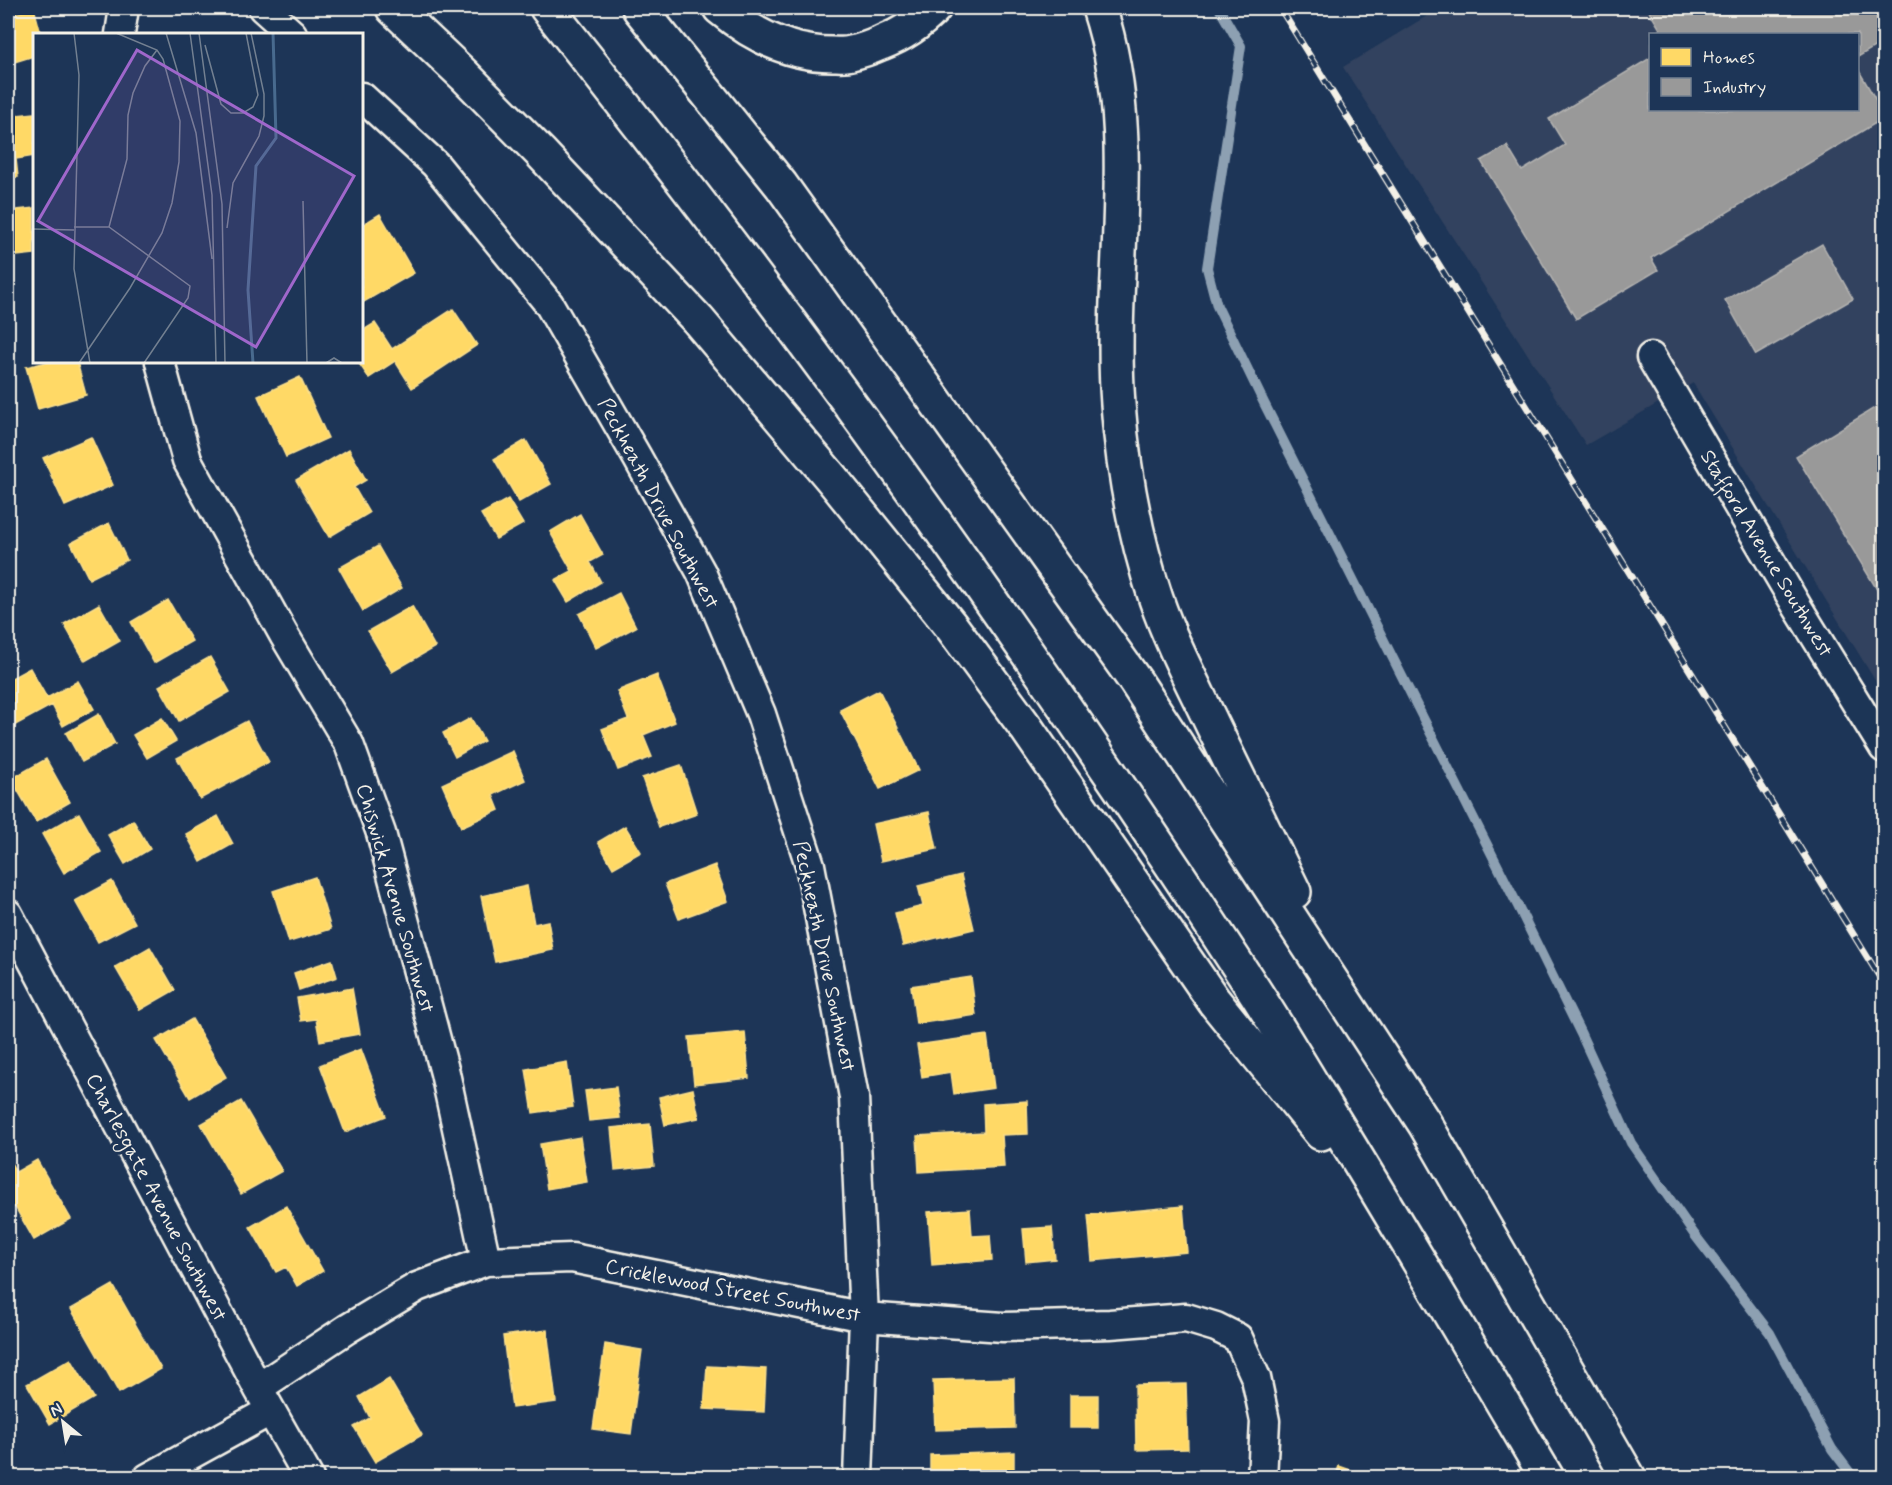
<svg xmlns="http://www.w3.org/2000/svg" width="1892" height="1485" font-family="Mynerve,sans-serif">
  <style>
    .built { fill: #32425e; fill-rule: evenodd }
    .homes { fill: #ffd966; stroke: #fce08d; stroke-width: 1.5 }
    .industry { fill: #999; stroke: #b4b3b1; stroke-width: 1.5 }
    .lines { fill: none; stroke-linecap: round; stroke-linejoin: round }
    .stream { stroke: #8da0b2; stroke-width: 10 }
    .street-casing { stroke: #f4f1e8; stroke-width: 33 }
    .highway-casing { stroke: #f4f1e8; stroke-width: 38 }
    .street { stroke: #1d3557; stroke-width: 28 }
    .highway { stroke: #1d3557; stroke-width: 33 }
    .rail-casing { stroke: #f4f1e8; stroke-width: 7 }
    .rail { stroke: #1d3557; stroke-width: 4.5; stroke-dasharray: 14; stroke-linecap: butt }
    .labels { text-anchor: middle; stroke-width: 6; stroke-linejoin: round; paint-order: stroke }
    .street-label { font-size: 21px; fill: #f4f1e8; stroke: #1d3557 }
    .inset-river { fill: none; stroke: #486a8e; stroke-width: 3 }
    .inset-road { fill: none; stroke: #738091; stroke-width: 1.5 }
    .view { fill: #9f67cb; fill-opacity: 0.15; stroke: #9f67cb; stroke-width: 3 }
    .inset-edge { fill: none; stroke: #f4f1e8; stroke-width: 3 }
  </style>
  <rect width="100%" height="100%" fill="#1d3557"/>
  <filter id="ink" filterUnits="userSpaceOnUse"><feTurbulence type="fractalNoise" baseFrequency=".0167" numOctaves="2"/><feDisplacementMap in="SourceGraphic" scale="12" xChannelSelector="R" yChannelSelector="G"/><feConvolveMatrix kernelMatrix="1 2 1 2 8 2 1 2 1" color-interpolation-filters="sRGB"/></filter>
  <g filter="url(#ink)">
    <path class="built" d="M1440 8H1884V695L1693 383 1586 445 1343 67ZM1650 34H1858V110H1650Z"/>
    <path class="homes" d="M34 8 41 34H34V56L8 64V16Z
      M34 113V156L16 159 18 177 8 178V116Z
      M34 208V254L8 257V211Z
      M380 214 414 273 362 303V225Z
      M453 309 477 345 412 388 395 361 369 378 358 362H362V331L375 323 392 349Z
      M47 362H77L86 395 38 409 26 367Z
      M300 377 328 438 286 457 258 396Z
      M91 437 113 485 65 506 43 458Z
      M526 440 551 484 519 502 494 459Z
      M349 449 366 480 354 487 369 513 329 537 296 480Z
      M508 499 523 524 496 539 481 514Z
      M580 514 603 555 590 562 601 582 568 602 555 580 572 571 550 532Z
      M109 523 127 560 89 579 71 543Z
      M378 546 402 588 363 611 339 568Z
      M619 593 636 627 596 648 579 614Z
      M168 600 192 641 154 663 131 622Z
      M99 604 120 641 85 661 64 624Z
      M412 606 435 647 392 672 368 631Z
      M210 657 230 692 179 721 159 686Z
      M30 668 47 698 78 681 94 709 63 726 52 705 8 729V680Z
      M657 675 675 722 643 735 652 757 618 770 602 729 628 719 617 691Z
      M879 690 919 770 880 789 840 710Z
      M99 714 115 744 82 762 66 733Z
      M162 718 176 741 147 758 133 735Z
      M471 718 484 741 455 757 443 733Z
      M247 721 269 762 200 799 177 758Z
      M513 751 525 780 493 795 499 810 461 827 442 784Z
      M46 759 70 802 36 822 11 779Z
      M681 765 697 814 659 827 642 778Z
      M929 812 937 849 881 861 873 824Z
      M79 813 101 852 64 873 42 834Z
      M218 816 233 844 201 862 186 834Z
      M133 820 150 849 125 864 108 835Z
      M625 826 641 852 613 868 598 842Z
      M715 865 728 901 679 919 665 884Z
      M961 875 974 929 903 946 895 913 923 906 918 886Z
      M315 877 331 929 289 942 273 891Z
      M112 881 135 923 98 942 75 901Z
      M527 886 534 924 548 921 553 950 495 962 481 896Z
      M150 947 175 990 140 1010 115 967Z
      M332 960 337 977 299 990 294 973Z
      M971 977 976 1015 916 1024 911 986Z
      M352 988 360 1034 320 1041 316 1019 301 1021 297 998Z
      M192 1019 226 1077 190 1098 156 1040Z
      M745 1032 749 1078 694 1084 689 1037Z
      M987 1035 994 1088 954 1094 951 1072 922 1077 917 1045Z
      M361 1049 386 1116 345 1132 320 1065Z
      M567 1062 573 1107 533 1113 526 1069Z
      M616 1087 620 1118 589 1121 585 1091Z
      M693 1089 699 1118 665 1125 659 1097Z
      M241 1101 282 1171 241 1194 201 1124Z
      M1027 1101 1028 1134 1002 1135 1004 1167 919 1172 917 1136 984 1132 983 1104Z
      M650 1124 654 1166 615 1170 611 1128Z
      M580 1137 587 1182 547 1189 540 1144Z
      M8 1157 16 1172 37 1160 71 1219 34 1240 15 1207 8 1212Z
      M286 1206 323 1271 297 1286 286 1267 276 1272 250 1227Z
      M1183 1206 1187 1252 1092 1261 1088 1215Z
      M970 1209 972 1236 990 1235 992 1260 932 1265 928 1212Z
      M1052 1227 1055 1259 1026 1262 1023 1229Z
      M113 1285 161 1369 119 1393 71 1309Z
      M547 1330 556 1402 512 1408 503 1336Z
      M605 1344 642 1350 631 1434 593 1429Z
      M71 1359 94 1398 50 1424 27 1384Z
      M707 1366 766 1369 764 1412 704 1409Z
      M1014 1378 1015 1428 935 1430 933 1380Z
      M389 1379 422 1435 375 1462 354 1427 370 1418 359 1397Z
      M1186 1384 1188 1449 1136 1450 1135 1385Z
      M1070 1395H1098V1428H1070Z
      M1014 1452V1478H930V1455Z
      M1339 1466 1373 1478H1335Z"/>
    <path class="industry" d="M1647 8H1879L1884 17V41L1858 57V34H1663Z
      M1650 58V110H1858V69L1884 114V118L1651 258 1658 270 1576 319 1481 161 1507 146 1522 171 1565 145 1549 119Z
      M1822 244 1853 299 1756 355 1725 300Z
      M1884 402V601L1796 456Z"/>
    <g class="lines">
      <path class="stream" d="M1219 8 1241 46 1207 268 1217 306 1264 403 1520 910 1581 1034 1631 1143 1694 1234 1770 1333 1832 1449 1854 1478"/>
      <defs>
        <path id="street" d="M263 8 292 34
          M120 34 124 8
          M362 97 435 164 549 304 637 457 701 572 761 714 810 865 854 1097 864 1317 858 1478
          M1651 357 1798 608 1884 748
          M160 362 187 460 284 635 349 744 381 833 445 1073 486 1261
          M8 914 258 1388 309 1478
          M258 1388 347 1329 417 1287 486 1261 572 1258 864 1317 1003 1327 1110 1324 1186 1318 1216 1327 1238 1338 1256 1378 1265 1421 1262 1478
          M148 1478 270 1411"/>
        <path id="highway" d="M393 8 465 76 540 152 698 320 833 480 951 626 1027 729 1214 1001 1321 1133
          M547 8C798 322 1033 650 1252 987 1278 1027 1302 1068 1327 1109 1402 1231 1474 1354 1547 1478
          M639 8 781 185 1136 682 1425 1124 1629 1478
          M720 8C752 35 789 54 832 54 838 54 845 55 851 53 861 51 872 47 881 43 902 35 919 24 934 8
          M1099 8C1142 138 1108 270 1118 404 1123 469 1135 536 1156 599 1171 643 1193 684 1213 726 1240 781 1267 837 1294 892"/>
      </defs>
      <use href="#street" class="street-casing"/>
      <use href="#highway" class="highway-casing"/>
      <use href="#street" class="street"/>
      <use href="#highway" class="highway"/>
      <defs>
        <path id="rail" d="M1280 8 1884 984"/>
      </defs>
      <use href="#rail" class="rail-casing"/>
      <use href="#rail" class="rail"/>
    </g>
  </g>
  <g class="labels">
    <g class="street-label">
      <text transform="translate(659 503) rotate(62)" y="7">Peckheath Drive Southwest</text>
      <text transform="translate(1767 553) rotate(59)" y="7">Stafford Avenue Southwest</text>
      <text transform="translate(396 898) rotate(74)" y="7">Chiswick Avenue Southwest</text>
      <text transform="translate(825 956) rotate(78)" y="7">Peckheath Drive Southwest</text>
      <text transform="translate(157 1197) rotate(62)" y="7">Charlesgate Avenue Southwest</text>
      <text transform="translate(733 1290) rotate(11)" y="7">Cricklewood Street Southwest</text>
    </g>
  </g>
  <g transform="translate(33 33)">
    <rect width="330" height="330" fill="#1d3557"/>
    <path class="inset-river" d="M220 330 215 257 223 133 243 105 240 0"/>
    <path class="inset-road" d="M41 0 46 42 41 236 57 330M133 0 163 100 179 226M157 0 179 162 183 330M166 0 189 171 192 330M172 12 188 71 198 80H210L220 74 225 62 213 0M270 168 274 330M41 194H76L157 253 155 265 111 330M76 194 94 126 95 82 100 60 112 33 124 17M194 195 200 150 226 103 231 83V61L218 0M0 196 41 197M46 330 97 255 129 200 139 170 146 129 147 88 130 26 124 17 83 0M293 330 301 325 309 330"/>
    <path class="view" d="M104 17 321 143 223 314 5 188Z"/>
    <rect width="330" height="330" class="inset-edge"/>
  </g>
  <rect width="1892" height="1485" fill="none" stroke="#1d3557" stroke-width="30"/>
  <rect x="15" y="15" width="1862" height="1455" fill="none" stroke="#f4f1e8" stroke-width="2" filter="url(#ink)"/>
  <rect x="1649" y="33" width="210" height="78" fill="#1d3557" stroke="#738091" stroke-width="1.5"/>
  <rect x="1661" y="48" width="30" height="18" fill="#ffd966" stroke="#738091" stroke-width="1.5"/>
  <text x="1703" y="63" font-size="18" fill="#f4f1e8">Homes</text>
  <rect x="1661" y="78" width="30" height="18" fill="#999999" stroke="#738091" stroke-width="1.5"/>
  <text x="1703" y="93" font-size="18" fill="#f4f1e8">Industry</text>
  <g transform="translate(63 1422) rotate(330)" stroke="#1d3557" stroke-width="4.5" paint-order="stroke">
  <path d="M0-4.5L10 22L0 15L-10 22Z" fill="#f4f1e8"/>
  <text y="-9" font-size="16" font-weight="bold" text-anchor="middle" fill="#f4f1e8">N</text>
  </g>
</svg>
